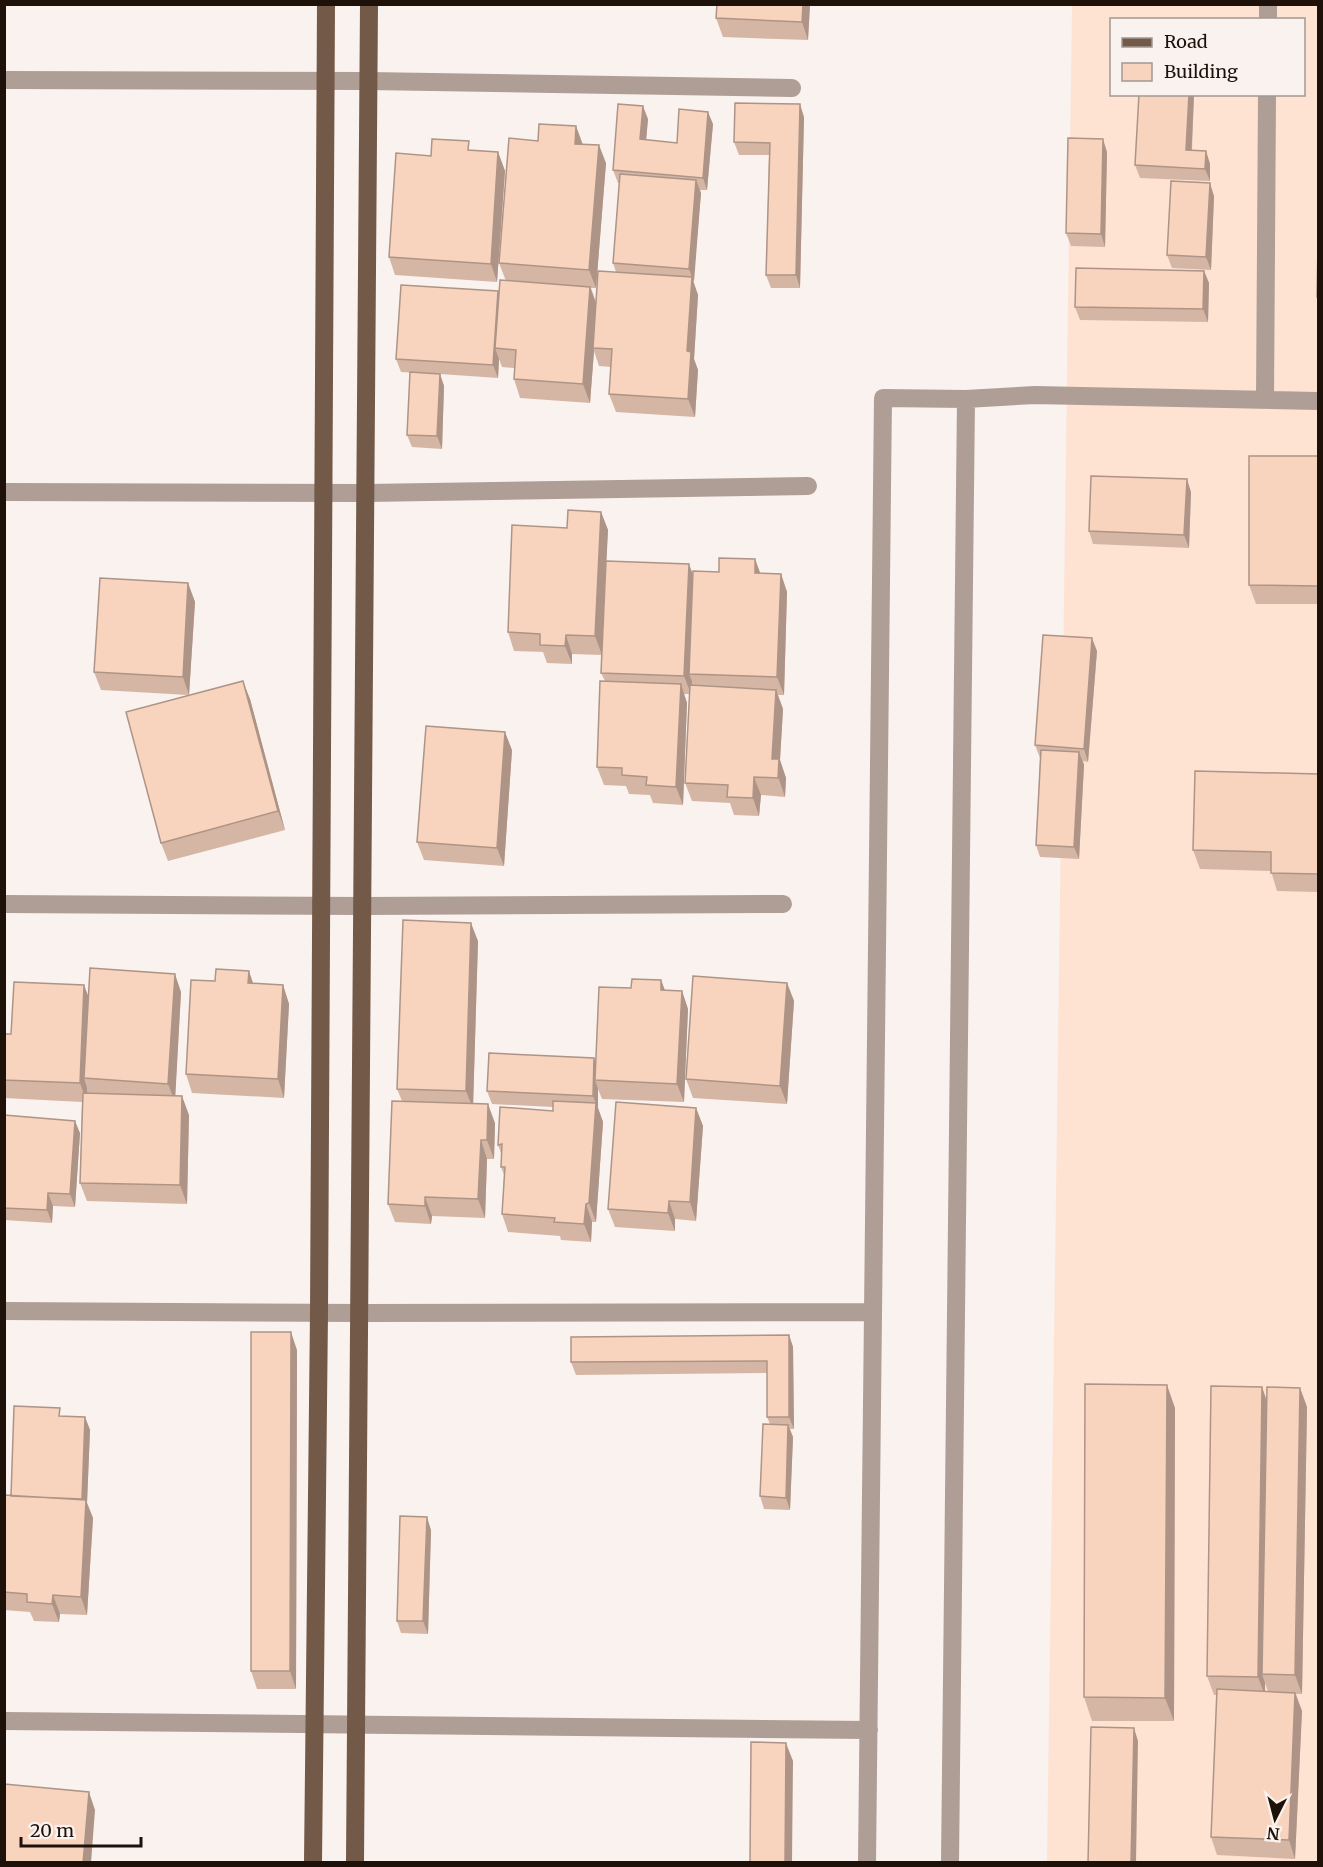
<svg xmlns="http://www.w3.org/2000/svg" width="1323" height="1867" font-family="Merriweather,serif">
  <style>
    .built { fill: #fee3d3; fill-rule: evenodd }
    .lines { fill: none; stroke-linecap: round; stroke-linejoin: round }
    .minor { stroke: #ae9e95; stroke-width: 18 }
    .major { stroke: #735948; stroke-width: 18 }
    .wall { fill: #d5b6a4; fill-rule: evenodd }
    .shaded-wall { fill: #ae9486 }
    .building { fill: #f8d4bf; stroke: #ae9486; stroke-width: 1.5 }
  </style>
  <rect width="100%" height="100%" fill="#faf2ee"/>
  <path class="built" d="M1072 5H1318V1862H1047ZM1112 20H1304V94H1112Z"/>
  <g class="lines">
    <path class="minor" d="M1268 20V4
      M4 80 369 81 792 88
      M1265 400 1267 94
      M4 492 366 493 808 486
      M4 904 363 906 783 904
      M4 1311 361 1313 873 1312
      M4 1721 869 1730
      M867 1862 883 398 966 399 1035 395 1318 401
      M950 1862 966 399"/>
    <path class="major" d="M313 1862 319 1313 326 4
      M355 1862 369 4"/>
  </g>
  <path class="wall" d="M717 4H810L808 40 723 37 716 18Z
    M1139 94H1194L1192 151H1206L1210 164V181L1140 178 1135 165Z
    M804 117 800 288H771L766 275 769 155H739L734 142Z
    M648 119 646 140 677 143 713 124 707 190H700L701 193 693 282 698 295 694 359 698 370 695 417 616 412 609 394 611 367 599 366 594 351 590 403 520 398 514 379V368L502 367 499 359 498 378 440 374 444 386 442 449 412 447 407 435 417 373 401 372 396 359 498 291 499 294 506 281 499 263 538 141 576 126 582 144 606 163 596 288H591L596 302 616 272 613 263 619 183H618L613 170Z
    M472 150 498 152 505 171 497 282 395 275 389 257 431 156Z
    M1107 152 1105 247 1071 246 1066 233Z
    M1214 196 1211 270 1172 268 1167 255Z
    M1204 271 1209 283 1208 322 1080 320 1075 307Z
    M1318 456V604H1256L1249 585Z
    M1191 492 1189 548 1093 544 1089 531Z
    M601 512 608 530 606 561 692 574 719 572 755 559 760 573 781 574 787 592 784 695H778L783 709 780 760 786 778 785 797 761 795 759 816 734 815 730 803 692 801 685 783 690 694H684L687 703 683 805 653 803 650 795 629 794 626 786 604 785 597 767 605 681 601 673 605 577 602 655 572 654V664L547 663 543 652 514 651 508 632 567 528Z
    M188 583 195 602 189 695 250 699 285 830 168 861 161 843 188 695 101 690 94 672Z
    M1097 651 1088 762 1083 761 1084 765 1079 859 1040 857 1036 845 1040 758 1035 745Z
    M512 750 504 866 424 860 417 842Z
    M1318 774V892L1277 891 1271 871 1200 869 1193 850Z
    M478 941 473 1104 495 1123 494 1159H487L485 1218 432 1216 431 1224 395 1222 388 1204 402 1101 397 1089Z
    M661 980 665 990 682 991 688 1009 684 1102 602 1099 598 1089V1108L603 1122 596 1222H592L591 1242 561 1240 560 1236 508 1232 502 1214 504 1175 501 1167 502 1156 498 1145 553 1111V1107L492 1104 487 1091 594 1058 596 1063 631 988Z
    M253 983 283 985 289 1004 284 1098 192 1093 186 1074Z
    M787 983 794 1001 787 1104 693 1098 686 1079Z
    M181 992 175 1096 189 1115 187 1204 87 1201 80 1183 82 1102 4 1098V1034H11L89 997Z
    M696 1108 703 1126 696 1221 675 1219V1231L615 1227 608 1209Z
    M4 1115 80 1133 75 1207 53 1206 52 1223 4 1220Z
    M789 1335 793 1347 794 1429H790L793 1437 790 1510 764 1509 760 1496 770 1424 767 1417V1373L576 1375 571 1362Z
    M297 1350 296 1689H257L251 1671Z
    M1262 1387 1267 1401 1300 1388 1307 1407 1302 1694H1296L1302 1711 1295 1859 1217 1855 1211 1837 1217 1695H1214L1207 1676ZM1265 1683 1268 1691H1265Z
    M1175 1408 1174 1721H1092L1084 1697Z
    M63 1417H85L90 1430 87 1503 93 1518 87 1615 60 1614 59 1622 34 1621 30 1612 4 1610V1495L11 1496Z
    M431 1530 428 1634 401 1633 397 1621Z"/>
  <path class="shaded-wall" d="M803 4H810L808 40 802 22Z
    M1189 94H1194L1191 163 1186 150Z
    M800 104 804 117 800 288 796 275Z
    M643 106 648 119 645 152 640 139Z
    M708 112 713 124 707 190 703 178Z
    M576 126 583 145 575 144Z
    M1103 139 1107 152 1105 247 1101 234Z
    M599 145 606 163 596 288 589 270Z
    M1206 151 1210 164V181L1205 169Z
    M498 152 505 171 497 282 491 264Z
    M696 180 701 193 694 282 689 269Z
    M1210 183 1214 196 1211 270 1206 257Z
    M1204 271 1209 283 1208 322 1203 309Z
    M692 277 698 295 694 359 698 370 695 417 688 399 687 351Z
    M590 287 597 306 593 348 594 351 590 403 583 384Z
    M498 291 503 304 495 348 499 359 498 378 493 365Z
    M440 374 444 386 442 449 437 436Z
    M1187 479 1191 492 1189 548 1184 535Z
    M601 512 608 530 602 655 595 636Z
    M755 559 762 578 755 573Z
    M689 564 696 583 689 674 692 681 691 694 684 676Z
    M781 574 787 592 784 695 777 677Z
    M188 583 195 602 189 695 183 677Z
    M566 635 572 654V664L565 646Z
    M1092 638 1097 651 1088 762 1084 749Z
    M243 681 250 699 285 830 278 811Z
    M681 684 687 703 683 805 676 787Z
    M776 690 783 709 780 760 786 778 785 797 772 759Z
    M505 732 512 750 504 866 497 848Z
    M1079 752 1084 765 1079 859 1074 847Z
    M754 777 761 795 759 816 753 798Z
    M471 923 478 941 473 1109 466 1091Z
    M249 971 255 989 248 983Z
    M175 974 181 992 175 1102 168 1084Z
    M661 980 668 999 661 990Z
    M787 983 794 1001 787 1104 780 1086Z
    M84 985 91 1003 84 1078 87 1088V1102L80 1083Z
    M283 985 289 1004 284 1098 278 1079Z
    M682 991 688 1009 684 1102 677 1084Z
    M594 1058 599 1071 595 1080 598 1089V1108L603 1122 596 1222 589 1203 596 1104 593 1096Z
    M182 1096 189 1115 187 1204 180 1185Z
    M488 1104 495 1123 494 1159 487 1140Z
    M696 1108 703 1126 696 1221 690 1202Z
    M75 1121 80 1133 75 1207 70 1194Z
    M481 1140 487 1159 485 1218 478 1199Z
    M48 1193 53 1206 52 1223 47 1210Z
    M425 1197 432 1216 431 1224 425 1206Z
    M669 1201 675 1219V1231L668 1213Z
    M586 1204 592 1222 591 1242 584 1224Z
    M291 1332 297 1350 296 1689 290 1671Z
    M789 1335 793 1347 794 1429 789 1417Z
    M1167 1385 1175 1408 1174 1721 1165 1698Z
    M1262 1387 1268 1405 1262 1674 1265 1683V1696L1258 1677Z
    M1300 1388 1307 1407 1302 1694 1295 1675Z
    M85 1417 90 1430 87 1503 93 1518 87 1615 81 1597 82 1499Z
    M788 1425 793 1437 790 1510 786 1498Z
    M427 1517 431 1530 428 1634 423 1621Z
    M53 1595 60 1614 59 1622 52 1604Z
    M1295 1693 1302 1711 1295 1859 1289 1840Z
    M1134 1728 1138 1741 1136 1863H1131Z
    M786 1743 793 1761 792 1863H785Z
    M89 1792 95 1810 91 1863H83Z"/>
  <path class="building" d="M717 4H803L802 22 716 18Z
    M1139 94H1189L1186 150 1206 151 1205 169 1135 165Z
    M735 103 800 104 796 275H766L770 143 734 142Z
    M618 104 643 106 640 139 677 143 679 109 708 112 703 178 613 170Z
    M539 124 576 126 575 144 599 145 589 270 499 263 509 138 538 141Z
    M1068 138 1103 139 1101 234 1066 233Z
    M432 139 469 141 468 150 498 152 491 264 389 257 396 153 431 156Z
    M620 174 696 180 689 269 613 263Z
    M1171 181 1210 183 1206 257 1167 255Z
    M1318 242V297H1317Z
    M1076 268 1204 271 1203 309 1075 307Z
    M598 271 692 277 687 351 691 352 688 399 609 394 612 349 593 348Z
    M500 280 590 287 583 384 514 379 516 350 495 348Z
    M401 285 498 291 493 365 396 359Z
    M410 372 440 374 437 436 407 435Z
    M1249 456H1318V586L1249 585Z
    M1091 476 1187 479 1184 535 1089 531Z
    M568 510 601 512 595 636 566 635 565 646 540 645V634L508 632 512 525 567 528Z
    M719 558 755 559V573L781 574 777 677 689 674 693 571 719 572Z
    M606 561 689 564 684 676 601 673Z
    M100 578 188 583 183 677 94 672Z
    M1043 635 1092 638 1084 749 1035 745Z
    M243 681 278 811 161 843 126 712Z
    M600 681 681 684 676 787 646 785 647 777 622 775V768L597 767Z
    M690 685 776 690 772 759H779L778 778 754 777 753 798 727 797 728 785 685 783Z
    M426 726 505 732 497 848 417 842Z
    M1041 750 1079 752 1074 847 1036 845Z
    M1195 771 1318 774V874L1271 873V852L1193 850Z
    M403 920 471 923 466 1091 397 1089Z
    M90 968 175 974 168 1084 84 1078Z
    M216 969 249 971 248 983 283 985 278 1079 186 1074 191 980 215 981Z
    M693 976 787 983 780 1086 686 1079Z
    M632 979 661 980V990L682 991 677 1084 595 1080 599 987 631 988Z
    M14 982 84 985 80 1083 4 1080V1034H11Z
    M489 1053 594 1058 593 1096 487 1091Z
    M83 1093 182 1096 180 1185 80 1183Z
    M392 1101 488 1104 487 1140H481L478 1199 425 1197V1206L388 1204Z
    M553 1101 596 1103 589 1203 586 1204 584 1224 554 1222 555 1218 502 1214 505 1167H501L502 1144 498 1145 500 1107 553 1111Z
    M616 1102 696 1108 690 1202 669 1201 668 1213 608 1209Z
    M4 1115 75 1121 70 1194 48 1193 47 1210 4 1208Z
    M251 1332H291L290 1671H251Z
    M789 1335V1417H767V1361L571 1362V1337Z
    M1085 1384 1167 1385 1165 1698 1084 1697Z
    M1211 1386 1262 1387 1258 1677 1207 1676Z
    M1267 1387 1300 1388 1295 1675 1262 1674Z
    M14 1406 60 1408 59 1416 85 1417 82 1499 11 1496Z
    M763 1424 788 1425 786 1498 760 1496Z
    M4 1495 86 1500 81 1597 53 1595 52 1604 27 1602V1594L4 1592Z
    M400 1516 427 1517 423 1621H397Z
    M1217 1689 1295 1693 1289 1840 1211 1837Z
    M1091 1727 1134 1728 1131 1863H1088Z
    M751 1742 786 1743 785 1863H750Z
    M4 1784 89 1792 83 1863H4Z"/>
  <rect width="1323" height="1867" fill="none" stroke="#1d110a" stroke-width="12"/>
  <rect x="1110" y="18" width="195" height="78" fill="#faf2ee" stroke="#a29893" stroke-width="1.5"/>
  <rect x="1122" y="38" width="30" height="9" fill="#735948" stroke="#a29893" stroke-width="1.5"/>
  <text x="1164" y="48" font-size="18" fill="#1d110a">Road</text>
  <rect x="1122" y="63" width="30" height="18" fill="#f8d4bf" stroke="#a29893" stroke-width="1.5"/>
  <text x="1164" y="78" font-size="18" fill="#1d110a">Building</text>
  <g transform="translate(1275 1819) rotate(186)" stroke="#faf2ee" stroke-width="4.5" paint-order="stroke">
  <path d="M0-4.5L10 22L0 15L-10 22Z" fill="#1d110a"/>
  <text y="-9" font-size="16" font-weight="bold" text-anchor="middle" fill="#1d110a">N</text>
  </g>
  <path d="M21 1837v9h120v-9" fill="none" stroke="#1d110a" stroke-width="3"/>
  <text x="30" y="1837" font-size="18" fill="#1d110a" stroke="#faf2ee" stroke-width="4.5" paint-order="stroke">20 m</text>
</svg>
